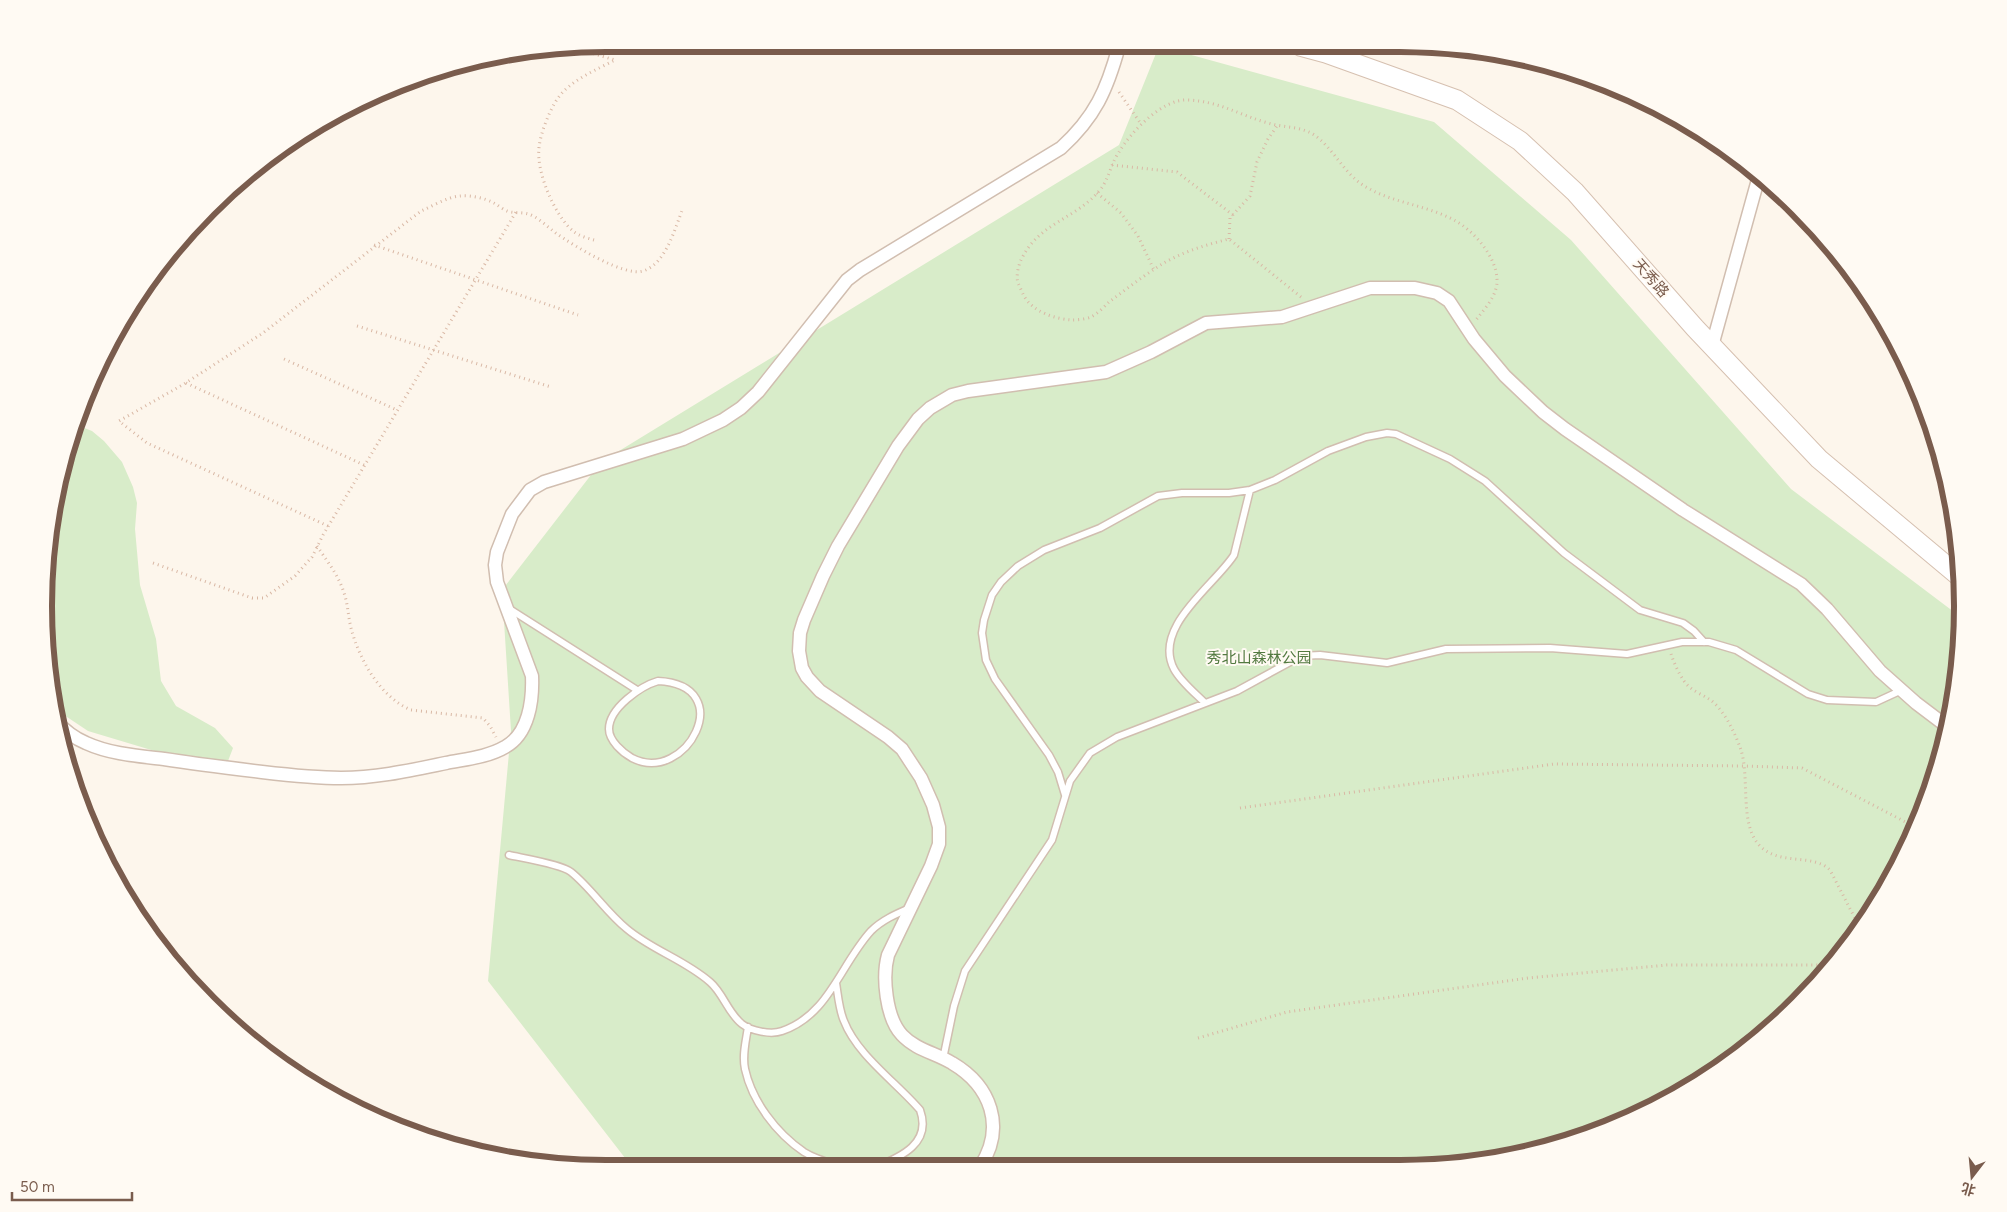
<svg xmlns="http://www.w3.org/2000/svg" width="2007" height="1212" font-family="Figtree,'Noto Sans SC',sans-serif">
  <style>
    .green { fill: #d8ecc9 }
    .lines { fill: none; stroke-linecap: round; stroke-linejoin: round }
    .lane-casing { stroke: #d1beb0; stroke-width: 9 }
    .street-casing { stroke: #d1beb0; stroke-width: 15 }
    .secondary-casing { stroke: #d6c0b0; stroke-width: 21 }
    .path { stroke: #d9b8a5; stroke-width: 3; stroke-dasharray: 1 4; stroke-linecap: butt }
    .lane { stroke: #fff; stroke-width: 6 }
    .street { stroke: #fff; stroke-width: 12 }
    .secondary { stroke: #fff; stroke-width: 19 }
    .labels { text-anchor: middle; stroke-width: 4; stroke-linejoin: round; paint-order: stroke }
    .street-label { font-size: 15px; fill: #7a5c4d; stroke: #fffaf3 }
    .park-label { font-size: 15px; fill: #537a41; stroke: #fffaf3 }
    .rim { fill: none; stroke: #7a5c4d; stroke-width: 6 }
  </style>
  <rect width="100%" height="100%" fill="#fdf6ec"/>
  <path class="green" d="M1159 46 1434 122 1571 240 1791 489 1962 618 1952 716 1920 821 1868 919 1772 1029 1682 1093 1581 1139 1438 1167H632L488 981 511 731 502 590 601 462 1119 145Z
    M1723 146 1739 160 1737 167 1720 153Z
    M74 424 92 431 104 441 122 462 133 487 137 503 135 529 140 585 156 639 161 681 176 706 215 728 233 748 228 761 158 752 88 731 64 715 53 702 44 606 49 532Z"/>
  <g class="lines">
    <defs>
      <path id="lane" d="M508 608 637 690
        M658 681C740 685 686 786 632 758 623 753 609 741 609 729 609 708 641 686 658 681Z
        M1205 703C1195 693 1181 682 1174 669 1152 627 1215 585 1234 555L1250 490
        M1065 795 1058 772 1049 755 995 679 986 660 982 633 984 620 992 595 1001 582 1018 566 1044 550 1100 528 1158 496 1182 493H1229L1250 490 1275 480 1328 451 1366 437 1387 433 1396 434 1450 459 1485 481 1564 553 1640 610 1683 623 1694 631 1704 642
        M509 855C522 858 561 864 571 872 591 888 606 912 627 929 652 950 685 960 710 982 723 993 728 1013 742 1024 751 1031 771 1035 782 1031 829 1015 840 965 871 931 882 920 896 914 910 908
        M836 983C838 995 839 1010 844 1021 857 1055 897 1083 920 1110 932 1143 901 1157 876 1167
        M748 1027C746 1041 742 1055 745 1069 752 1101 776 1133 804 1152 815 1159 830 1163 843 1167
        M943 1059 954 1006 965 971 1052 840 1070 781 1090 753 1117 737 1237 691 1301 656 1320 655 1387 663 1446 649 1550 648 1627 654 1682 642H1709L1736 650 1808 694 1827 700 1876 702 1902 690"/>
      <path id="street" d="M1712 346 1759 176
        M56 721C64 730 74 738 86 743 110 754 138 756 164 759 196 764 229 768 262 772 288 775 315 778 341 778 377 778 412 770 446 763 466 759 488 757 505 747 529 734 533 700 532 676L497 582 495 565 497 552 512 514 530 490 544 482 683 439 723 420 741 408 758 392 847 280 860 270 1061 148C1095 117 1107 90 1119 46
        M980 1167C1006 1127 991 1086 952 1063 936 1053 916 1050 902 1035 886 1018 882 977 888 955L931 866 939 844V827L933 805 921 778 902 749 888 737 820 691 807 677 802 668 799 651 800 633 804 620 823 576 838 546 898 446 918 419 930 408 952 395 968 391 1106 372 1151 352 1206 323 1282 317 1370 288H1415L1437 293 1449 301 1474 339 1505 376 1543 412 1565 429 1683 510 1801 584 1827 609 1880 671 1916 703 1949 728"/>
      <path id="secondary" d="M1300 46 1326 53 1457 100 1520 141 1575 192 1695 328 1819 459 1960 577"/>
    </defs>
    <use href="#lane" class="lane-casing"/>
    <use href="#street" class="street-casing"/>
    <use href="#secondary" class="secondary-casing"/>
    <path class="path" d="M574 48 615 60
      M1119 92 1141 124
      M1112 165 1177 172 1233 215
      M1097 193 1121 213 1138 236 1154 270
      M1229 239 1230 218 1250 196 1257 162 1268 139 1277 126
      M594 240C587 238 579 236 573 231 555 216 536 172 539 148 540 134 550 109 558 98 571 80 596 70 615 60
      M374 245 578 315
      M1301 297 1229 239C1205 245 1179 253 1159 266 1142 277 1125 290 1109 302 1104 307 1097 314 1091 317 1086 319 1078 320 1072 320 1055 319 1033 312 1024 296 1022 292 1020 287 1018 283 1016 276 1018 267 1021 260 1039 222 1075 220 1100 190 1109 179 1111 163 1119 152 1131 132 1162 99 1187 100 1219 101 1239 115 1268 123 1284 128 1304 126 1317 137 1336 152 1344 174 1366 187 1393 203 1426 205 1454 220 1473 230 1496 256 1497 279 1498 295 1485 308 1476 320
      M357 326 551 387
      M284 359 397 410
      M186 383 364 465
      M328 526 147 443 119 421 184 384 263 333 421 211C433 206 447 197 460 196 470 195 485 198 494 203 498 205 502 209 507 211 515 214 524 211 533 216 541 220 549 228 557 234 573 245 624 277 643 271 666 264 675 228 683 208
      M317 546C327 561 339 576 344 593 348 604 348 616 351 628 359 659 380 697 411 710L483 718 490 726 496 737
      M153 563 252 598H264L295 576 312 557 323 535 516 212
      M1671 654C1674 663 1679 674 1684 681 1690 690 1701 694 1709 699 1724 709 1735 733 1741 750 1750 778 1739 825 1760 846 1780 866 1813 853 1830 870L1860 928
      M1240 808 1554 764 1744 766 1802 768 1917 828
      M1198 1038 1287 1012 1528 978 1667 965H1820L1826 966"/>
    <use href="#lane" class="lane"/>
    <use href="#street" class="street"/>
    <use href="#secondary" class="secondary"/>
  </g>
  <g class="labels">
    <g class="street-label">
      <text transform="translate(1651 278) rotate(49)" y="5">天秀路</text>
    </g>
    <g class="park-label">
      <text x="1259" y="663">秀北山森林公园</text>
    </g>
  </g>
  <path d="M0 0H2007V1212H0ZM606 52H1400A554 554 0 0 1 1954 606V606A554 554 0 0 1 1400 1160H606A554 554 0 0 1 52 606V606A554 554 0 0 1 606 52Z" fill="#fffaf3" fill-rule="evenodd"/>
  <path class="rim" d="M606 52H1400A554 554 0 0 1 1954 606V606A554 554 0 0 1 1400 1160H606A554 554 0 0 1 52 606V606A554 554 0 0 1 606 52Z"/>
  <g transform="translate(1972 1177) rotate(196)" stroke="#fffaf3" stroke-width="4" paint-order="stroke">
  <path d="M0-4L9 19L0 12L-9 19Z" fill="#7a5c4d"/>
  <text y="-8" font-size="14" font-weight="bold" text-anchor="middle" fill="#7a5c4d">北</text>
  </g>
  <path d="M12 1192v8h120v-8" fill="none" stroke="#7a5c4d" stroke-width="2.5"/>
  <text x="20" y="1192" font-size="15" fill="#7a5c4d" stroke="#fffaf3" stroke-width="4" paint-order="stroke">50 m</text>
</svg>
